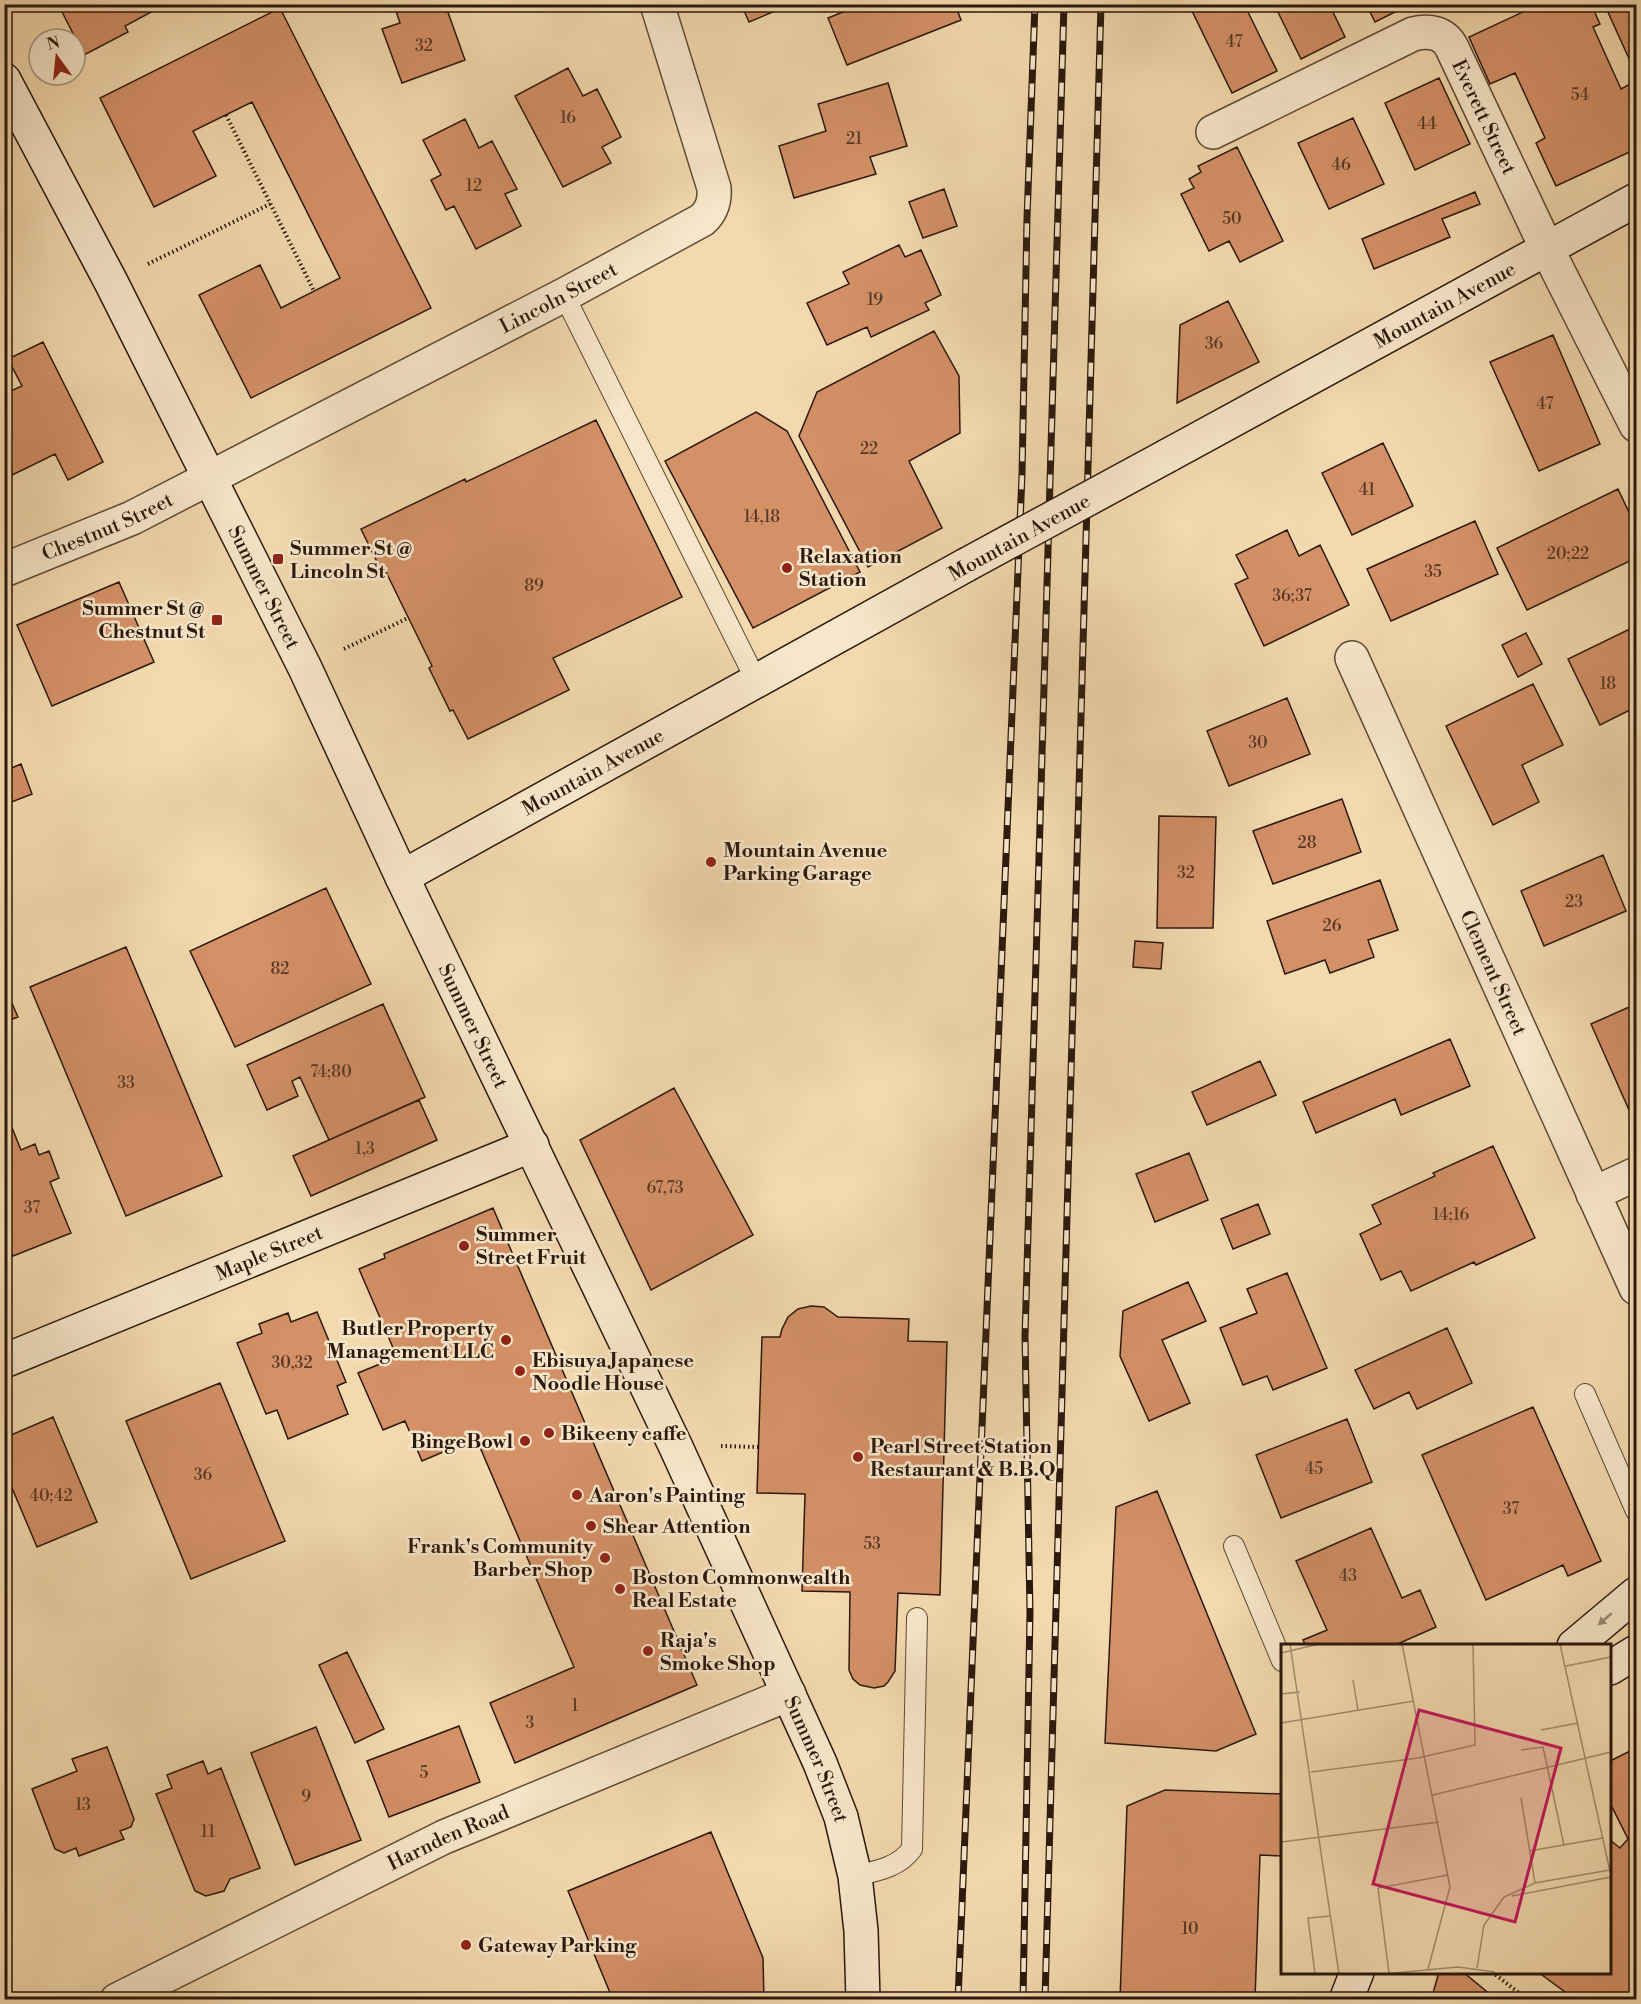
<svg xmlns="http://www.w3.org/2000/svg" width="1641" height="2004" font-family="'Libre Bodoni',serif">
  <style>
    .building { fill: #d49067; stroke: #2b190d; stroke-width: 1.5 }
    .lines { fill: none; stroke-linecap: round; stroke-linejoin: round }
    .lane-casing { stroke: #5d4935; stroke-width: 22 }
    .street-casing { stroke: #5d4935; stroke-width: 36 }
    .secondary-casing { stroke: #2b190d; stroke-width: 36 }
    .path { stroke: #2b190d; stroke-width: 4; stroke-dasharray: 1.5 3; stroke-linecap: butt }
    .lane { stroke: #f7e6ca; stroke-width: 20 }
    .street { stroke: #f7e6ca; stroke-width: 33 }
    .secondary { stroke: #f7e6ca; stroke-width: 33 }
    .rail-casing { stroke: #2b190d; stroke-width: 7 }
    .rail { stroke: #f7e6ca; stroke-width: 4.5; stroke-dasharray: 14; stroke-linecap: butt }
    .secondary-bridge-casing { stroke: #2b190d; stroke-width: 36; stroke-linecap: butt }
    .secondary-bridge { stroke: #f7e6ca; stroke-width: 33 }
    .oneway { fill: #9b8a75 }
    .poi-dot { fill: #8f2418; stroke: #f7e6ca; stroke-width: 2 }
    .labels { text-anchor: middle; stroke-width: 5; stroke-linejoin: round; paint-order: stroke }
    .number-label { font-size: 16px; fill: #553724 }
    .street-label { font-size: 20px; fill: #2b190d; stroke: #f7e6ca }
    .poi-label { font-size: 20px; font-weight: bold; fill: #2b190d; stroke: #f7e6ca; text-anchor: start }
    .inset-road { fill: none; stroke: #a38c6e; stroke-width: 1.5 }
    .view { fill: #c2185b; fill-opacity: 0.15; stroke: #c2185b; stroke-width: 3 }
    .inset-edge { fill: none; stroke: #2b190d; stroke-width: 3 }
  </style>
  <rect width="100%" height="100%" fill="#f3d9ae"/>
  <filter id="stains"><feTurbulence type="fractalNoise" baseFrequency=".00333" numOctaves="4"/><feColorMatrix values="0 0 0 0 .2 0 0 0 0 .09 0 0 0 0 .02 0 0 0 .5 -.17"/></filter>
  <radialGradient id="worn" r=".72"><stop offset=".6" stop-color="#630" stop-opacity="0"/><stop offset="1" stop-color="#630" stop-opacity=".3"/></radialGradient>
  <path class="building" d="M58 4H166L125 26 128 32 84 55Z
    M415 4H445L465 60 402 83 382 29 400 23 396 11Z
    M741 4H792L749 22Z
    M863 4H955L961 20 847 65 828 18Z
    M1205 4H1244L1277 71 1232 93 1192 11Z
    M1274 4H1329L1345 37 1301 59Z
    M1366 4H1411L1375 22Z
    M1540 4H1591L1600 24 1593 27 1621 89 1630 84 1636 100V149L1556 186 1536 143 1545 138 1515 73 1490 84 1469 37Z
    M1619 4H1636V74L1607 10Z
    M280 8 431 308 251 398 199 295 260 265 281 308 340 278 252 102 193 131 216 176 154 207 100 98Z
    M568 68 583 96 597 89 621 137 602 147 611 163 563 187 515 96Z
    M1439 78 1470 144 1415 170 1385 103Z
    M888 83 907 146 870 157 876 174 794 198 779 146 826 131 818 104Z
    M1353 118 1384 184 1329 209 1298 143Z
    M465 119 479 148 492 141 517 189 505 194 521 226 476 249 454 206 446 210 431 180 441 175 423 140Z
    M1237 147 1283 241 1240 262 1229 241 1209 251 1181 194 1194 188 1189 179 1201 172 1198 166Z
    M944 189 957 226 923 238 909 202Z
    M1475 192 1480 204 1442 219 1450 237 1374 269 1362 239Z
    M899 245 905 257 921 250 941 295 925 303 929 310 871 337 867 327 827 345 807 303 849 284 843 272Z
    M1228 301 1259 362 1177 403 1180 325Z
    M934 331 959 376 960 433 909 461 942 528 868 567 799 436 817 392Z
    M1553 335 1600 444 1539 471 1490 362Z
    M43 342 103 462 68 480 55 454 4 479V394L22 386 8 359Z
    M756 412 787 431 860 572 753 628 665 461Z
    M596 420 682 597 553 658 569 690 468 739 453 710 450 711 429 668 432 666 386 572 383 574 361 529 465 479 466 482Z
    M1383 443 1413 506 1352 535 1322 473Z
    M1618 489 1636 527V558L1527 610 1497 548Z
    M1475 521 1498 574 1391 621 1367 569Z
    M1287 530 1299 556 1320 545 1349 605 1264 646 1235 584 1248 578 1236 555Z
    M119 582 154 662 52 706 17 625Z
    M1636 626V707L1600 725 1568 659Z
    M1526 633 1542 664 1518 677 1502 645Z
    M1533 684 1563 745 1522 765 1539 802 1493 825 1446 726Z
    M1287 698 1310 754 1229 786 1207 731Z
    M21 764 32 794 4 805V771Z
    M1342 799 1361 852 1273 884 1253 831Z
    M1159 816 1216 817 1213 928H1157Z
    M1603 855 1626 911 1544 946 1521 891Z
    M1380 880 1398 930 1368 940 1374 957 1330 973 1325 960 1285 974 1267 921Z
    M326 888 371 984 235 1047 190 951Z
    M1135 941 1163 943 1161 969 1133 967Z
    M126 947 222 1176 126 1216 30 987Z
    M4 985 18 1017 4 1022Z
    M383 1004 425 1097 329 1140 300 1077 292 1081 298 1096 267 1110 247 1065Z
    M1636 1004V1118L1633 1119 1591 1024Z
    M1450 1039 1470 1086 1401 1115 1395 1099 1316 1133 1303 1102Z
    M1260 1061 1276 1095 1207 1125 1192 1092Z
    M674 1088 753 1235 651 1290 580 1140Z
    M419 1100 437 1140 311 1196 293 1156Z
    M4 1108 21 1150 35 1144 39 1155 49 1151 59 1178 50 1182 71 1233 13 1256 4 1236Z
    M1493 1146 1535 1238 1476 1265 1474 1262 1411 1291 1401 1271 1381 1280 1360 1234 1381 1224 1372 1205 1435 1176 1433 1173Z
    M1189 1153 1208 1200 1155 1222 1136 1174Z
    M1258 1204 1270 1234 1233 1249 1221 1219Z
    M493 1208 697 1685 515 1763 490 1703 574 1667 476 1438 422 1461 405 1421 383 1430 358 1373 397 1357 359 1269 385 1258 384 1254Z
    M1287 1273 1327 1368 1273 1390 1267 1376 1243 1385 1220 1328 1257 1313 1247 1289Z
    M1188 1282 1206 1321 1162 1340 1190 1403 1149 1421 1120 1356 1123 1311Z
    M811 1306 824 1307 838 1317 909 1319 908 1341 947 1342 940 1595 898 1593 895 1671 888 1682 884 1686 874 1688 860 1685 853 1679 849 1670 850 1592 802 1591 805 1494 757 1493 762 1337H780L782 1329 788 1317 798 1309Z
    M317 1312 346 1382 337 1386 348 1414 288 1439 277 1410 266 1414 237 1343 262 1333 259 1324 288 1313 291 1322Z
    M1447 1328 1472 1383 1417 1409 1409 1392 1374 1409 1355 1370Z
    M220 1383 285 1541 191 1579 126 1421Z
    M1533 1407 1601 1561 1568 1576 1563 1565 1486 1600 1422 1455Z
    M53 1417 97 1522 37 1547 4 1469V1438Z
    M1347 1419 1372 1482 1281 1518 1256 1455Z
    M1157 1491 1256 1734 1216 1751 1105 1743 1116 1507Z
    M1371 1528 1402 1598 1420 1590 1436 1627 1393 1646H1306L1303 1640 1327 1630 1296 1561Z
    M347 1652 384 1729 355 1743 319 1665Z
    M459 1726 480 1782 389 1817 367 1761Z
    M316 1727 361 1840 295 1865 251 1753Z
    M107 1747 134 1819 131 1827 120 1831 124 1839 79 1856 76 1848 64 1853 55 1849 32 1789 77 1771 72 1759Z
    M1636 1748V2000H1576L1538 1972H1610V1840L1620 1848 1628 1839 1610 1803V1761Z
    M203 1761 208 1774 221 1768 260 1868 230 1879 224 1891 206 1896 195 1891 156 1794 172 1788 167 1775Z
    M1165 1790 1282 1794V1856L1260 1855 1255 2000H1120L1127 1806Z
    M711 1832 763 1958 764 2000H613L568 1891Z
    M1439 1972H1463L1497 2000H1431Z"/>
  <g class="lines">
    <defs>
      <path id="lane" d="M564 295 756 680
        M1585 1394 1636 1511
        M1234 1546 1282 1661
        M855 1876C876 1871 898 1868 912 1849L917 1618"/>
      <g id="street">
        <path id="s1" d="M1213 132 1413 34C1429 30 1444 32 1452 48L1547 249 1636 425"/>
        <path id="s2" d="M4 570 132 518 564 295 702 220C712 211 715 201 714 188L657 4"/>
        <path id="s3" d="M1352 658 1636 1288"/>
        <path d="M1593 1194 1636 1174"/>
        <path id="s4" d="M117 2000 444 1837 789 1694"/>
      </g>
      <g id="secondary">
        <path id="s5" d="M4 80 111 282 305 668 402 877 675 1445 820 1763 841 1817 855 1876 861 1931 863 2000"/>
        <path id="s6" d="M1167 456 1636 200"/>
        <path id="s7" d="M402 877 966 565"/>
        <path id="s8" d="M4 1361 532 1145"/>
        <path d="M1574 1646 1636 1594"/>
        <path d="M1610 1668 1636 1652"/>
        <path d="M1346 2000 1357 1972"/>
      </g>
    </defs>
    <use href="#lane" class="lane-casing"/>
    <use href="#street" class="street-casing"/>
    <use href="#secondary" class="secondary-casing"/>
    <path class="path" d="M226 115 314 291
      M148 264 270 204
      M344 649 408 618
      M721 1446 758 1447
      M1492 1972 1528 2000"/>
    <use href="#lane" class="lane"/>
    <use href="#street" class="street"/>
    <use href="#secondary" class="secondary"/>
    <defs>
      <path id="rail" d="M958 2000 1022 475 1027 218 1035 4
        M1023 2000 1030 1612 1025 1336 1064 4
        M1045 2000 1101 4"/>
    </defs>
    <use href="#rail" class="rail-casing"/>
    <use href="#rail" class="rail"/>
    <defs>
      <path id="secondary-bridge" d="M966 565 1167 456"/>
    </defs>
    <use href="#secondary-bridge" class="secondary-bridge-casing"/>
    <use href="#secondary-bridge" class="secondary-bridge"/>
  </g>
  <defs><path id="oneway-solid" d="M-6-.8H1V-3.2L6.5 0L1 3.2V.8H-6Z" transform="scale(1.5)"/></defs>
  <use class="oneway" href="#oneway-solid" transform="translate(1605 1619) rotate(139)"/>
  <g class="poi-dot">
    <rect x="272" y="553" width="12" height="12" rx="3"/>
    <circle cx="787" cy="568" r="6"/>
    <rect x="211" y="614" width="12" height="12" rx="3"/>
    <circle cx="711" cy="862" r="6"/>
    <circle cx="464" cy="1246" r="6"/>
    <circle cx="506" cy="1340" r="6"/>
    <circle cx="520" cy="1371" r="6"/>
    <circle cx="549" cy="1433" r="6"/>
    <circle cx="525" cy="1441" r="6"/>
    <circle cx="858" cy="1457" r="6"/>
    <circle cx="577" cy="1495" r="6"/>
    <circle cx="591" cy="1526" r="6"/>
    <circle cx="605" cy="1558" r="6"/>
    <circle cx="620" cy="1589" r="6"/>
    <circle cx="648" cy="1651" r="6"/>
    <circle cx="466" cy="1945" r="6"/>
  </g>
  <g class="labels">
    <g class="number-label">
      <text x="1234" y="47">47</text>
      <text x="424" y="51">32</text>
      <text x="1580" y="100">54</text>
      <text x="568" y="123">16</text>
      <text x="1427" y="129">44</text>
      <text x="854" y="144">21</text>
      <text x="1341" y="170">46</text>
      <text x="474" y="191">12</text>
      <text x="1232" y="224">50</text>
      <text x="875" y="305">19</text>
      <text x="1214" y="349">36</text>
      <text x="1545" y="409">47</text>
      <text x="869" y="454">22</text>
      <text x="1367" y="495">41</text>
      <text x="762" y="522">14,18</text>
      <text x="1568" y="559">20;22</text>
      <text x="1433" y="577">35</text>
      <text x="534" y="591">89</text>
      <text x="1292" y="601">36;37</text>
      <text x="1608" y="689">18</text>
      <text x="1258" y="748">30</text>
      <text x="1307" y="848">28</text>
      <text x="1186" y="878">32</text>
      <text x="1574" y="907">23</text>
      <text x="1332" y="931">26</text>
      <text x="280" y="974">82</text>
      <text x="331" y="1077">74;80</text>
      <text x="126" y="1088">33</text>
      <text x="365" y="1154">1,3</text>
      <text x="665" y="1193">67,73</text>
      <text x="32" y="1213">37</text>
      <text x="1451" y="1220">14;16</text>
      <text x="292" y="1368">30,32</text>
      <text x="1314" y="1474">45</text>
      <text x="203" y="1480">36</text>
      <text x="51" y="1501">40;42</text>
      <text x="1511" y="1514">37</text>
      <text x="872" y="1549">53</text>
      <text x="1348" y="1581">43</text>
      <text x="575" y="1711">1</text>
      <text x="530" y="1728">3</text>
      <text x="424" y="1778">5</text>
      <text x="306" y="1802">9</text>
      <text x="83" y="1810">13</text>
      <text x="208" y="1837">11</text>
      <text x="1190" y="1934">10</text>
    </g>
    <g class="street-label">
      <text dy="7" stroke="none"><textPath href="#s1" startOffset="344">Everett Street</textPath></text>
      <text dy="7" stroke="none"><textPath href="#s2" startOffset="618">Lincoln Street</textPath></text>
      <text dy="7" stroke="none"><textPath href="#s6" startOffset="316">Mountain Avenue</textPath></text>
      <text dy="7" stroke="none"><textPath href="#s2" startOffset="112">Chestnut Street</textPath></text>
      <text transform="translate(1019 537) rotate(-29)" y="7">Mountain Avenue</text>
      <text dy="7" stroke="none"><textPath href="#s5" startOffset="570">Summer Street</textPath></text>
      <text dy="7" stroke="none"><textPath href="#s7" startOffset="218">Mountain Avenue</textPath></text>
      <text dy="7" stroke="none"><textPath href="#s3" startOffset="345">Clement Street</textPath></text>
      <text dy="7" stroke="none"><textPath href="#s5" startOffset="1056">Summer Street</textPath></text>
      <text dy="7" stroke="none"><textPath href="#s8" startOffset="286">Maple Street</textPath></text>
      <text dy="7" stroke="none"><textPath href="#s5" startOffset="1866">Summer Street</textPath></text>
      <text dy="7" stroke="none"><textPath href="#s4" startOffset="369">Harnden Road</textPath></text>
    </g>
    <g class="poi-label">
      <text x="290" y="555">Summer St @<tspan x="290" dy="23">Lincoln St</tspan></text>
      <text x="799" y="563">Relaxation<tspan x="799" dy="23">Station</tspan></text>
      <text x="205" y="615" text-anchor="end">Summer St @<tspan x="205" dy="23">Chestnut St</tspan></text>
      <text x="723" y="857">Mountain Avenue<tspan x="723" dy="23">Parking Garage</tspan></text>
      <text x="476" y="1241">Summer<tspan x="476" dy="23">Street Fruit</tspan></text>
      <text x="494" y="1335" text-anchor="end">Butler Property<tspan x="494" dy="23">Management LLC</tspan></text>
      <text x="532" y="1367">Ebisuya Japanese<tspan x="532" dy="23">Noodle House</tspan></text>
      <text x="561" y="1440">Bikeeny caffe</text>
      <text x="513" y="1448" text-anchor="end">BingeBowl</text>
      <text x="870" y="1453">Pearl Street Station<tspan x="870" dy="23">Restaurant &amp; B.B.Q</tspan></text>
      <text x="589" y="1502">Aaron's Painting</text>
      <text x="603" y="1533">Shear Attention</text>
      <text x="593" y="1553" text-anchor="end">Frank's Community<tspan x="593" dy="23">Barber Shop</tspan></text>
      <text x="632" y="1584">Boston Commonwealth<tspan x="632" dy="23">Real Estate</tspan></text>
      <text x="660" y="1647">Raja's<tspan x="660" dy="23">Smoke Shop</tspan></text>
      <text x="478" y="1952">Gateway Parking</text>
    </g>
  </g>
  <g transform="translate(1281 1644)">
    <rect width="330" height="330" fill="#f3d9ae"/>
    <path class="inset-road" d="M9 0 58 330M121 0 169 243 147 325M279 0 330 232M0 9 38 0M285 22 330 13M72 36 77 66M0 50 19 48M0 79 133 57M260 86 297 79M240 106 262 103 283 201M30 128 137 114 194 101 192 0M152 151 330 108M240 154 254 239M0 198 158 178M248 207 322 194M231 252 330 233M196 324 203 281 223 253 254 239 329 226M108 329 97 244 167 231M34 330 27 274 50 272M103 330 177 323 214 328"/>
    <path class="view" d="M138 66 280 104 234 278 92 240Z"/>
    <rect width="330" height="330" class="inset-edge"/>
  </g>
  <rect width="1641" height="2004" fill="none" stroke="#f3d9ae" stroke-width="24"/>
  <rect x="6" y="6" width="1629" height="1992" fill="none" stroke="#2b190d" stroke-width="3"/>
  <rect x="12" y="12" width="1617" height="1980" fill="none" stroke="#2b190d" stroke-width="1.5"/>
  <g transform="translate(57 57) rotate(345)"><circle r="28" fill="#f7e6ca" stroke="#a5947e" stroke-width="1.5"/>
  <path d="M0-4.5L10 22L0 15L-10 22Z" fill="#8f2418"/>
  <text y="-9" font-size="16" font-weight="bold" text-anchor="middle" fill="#2b190d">N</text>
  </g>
  <rect width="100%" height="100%" filter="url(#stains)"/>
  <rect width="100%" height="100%" fill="url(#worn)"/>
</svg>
